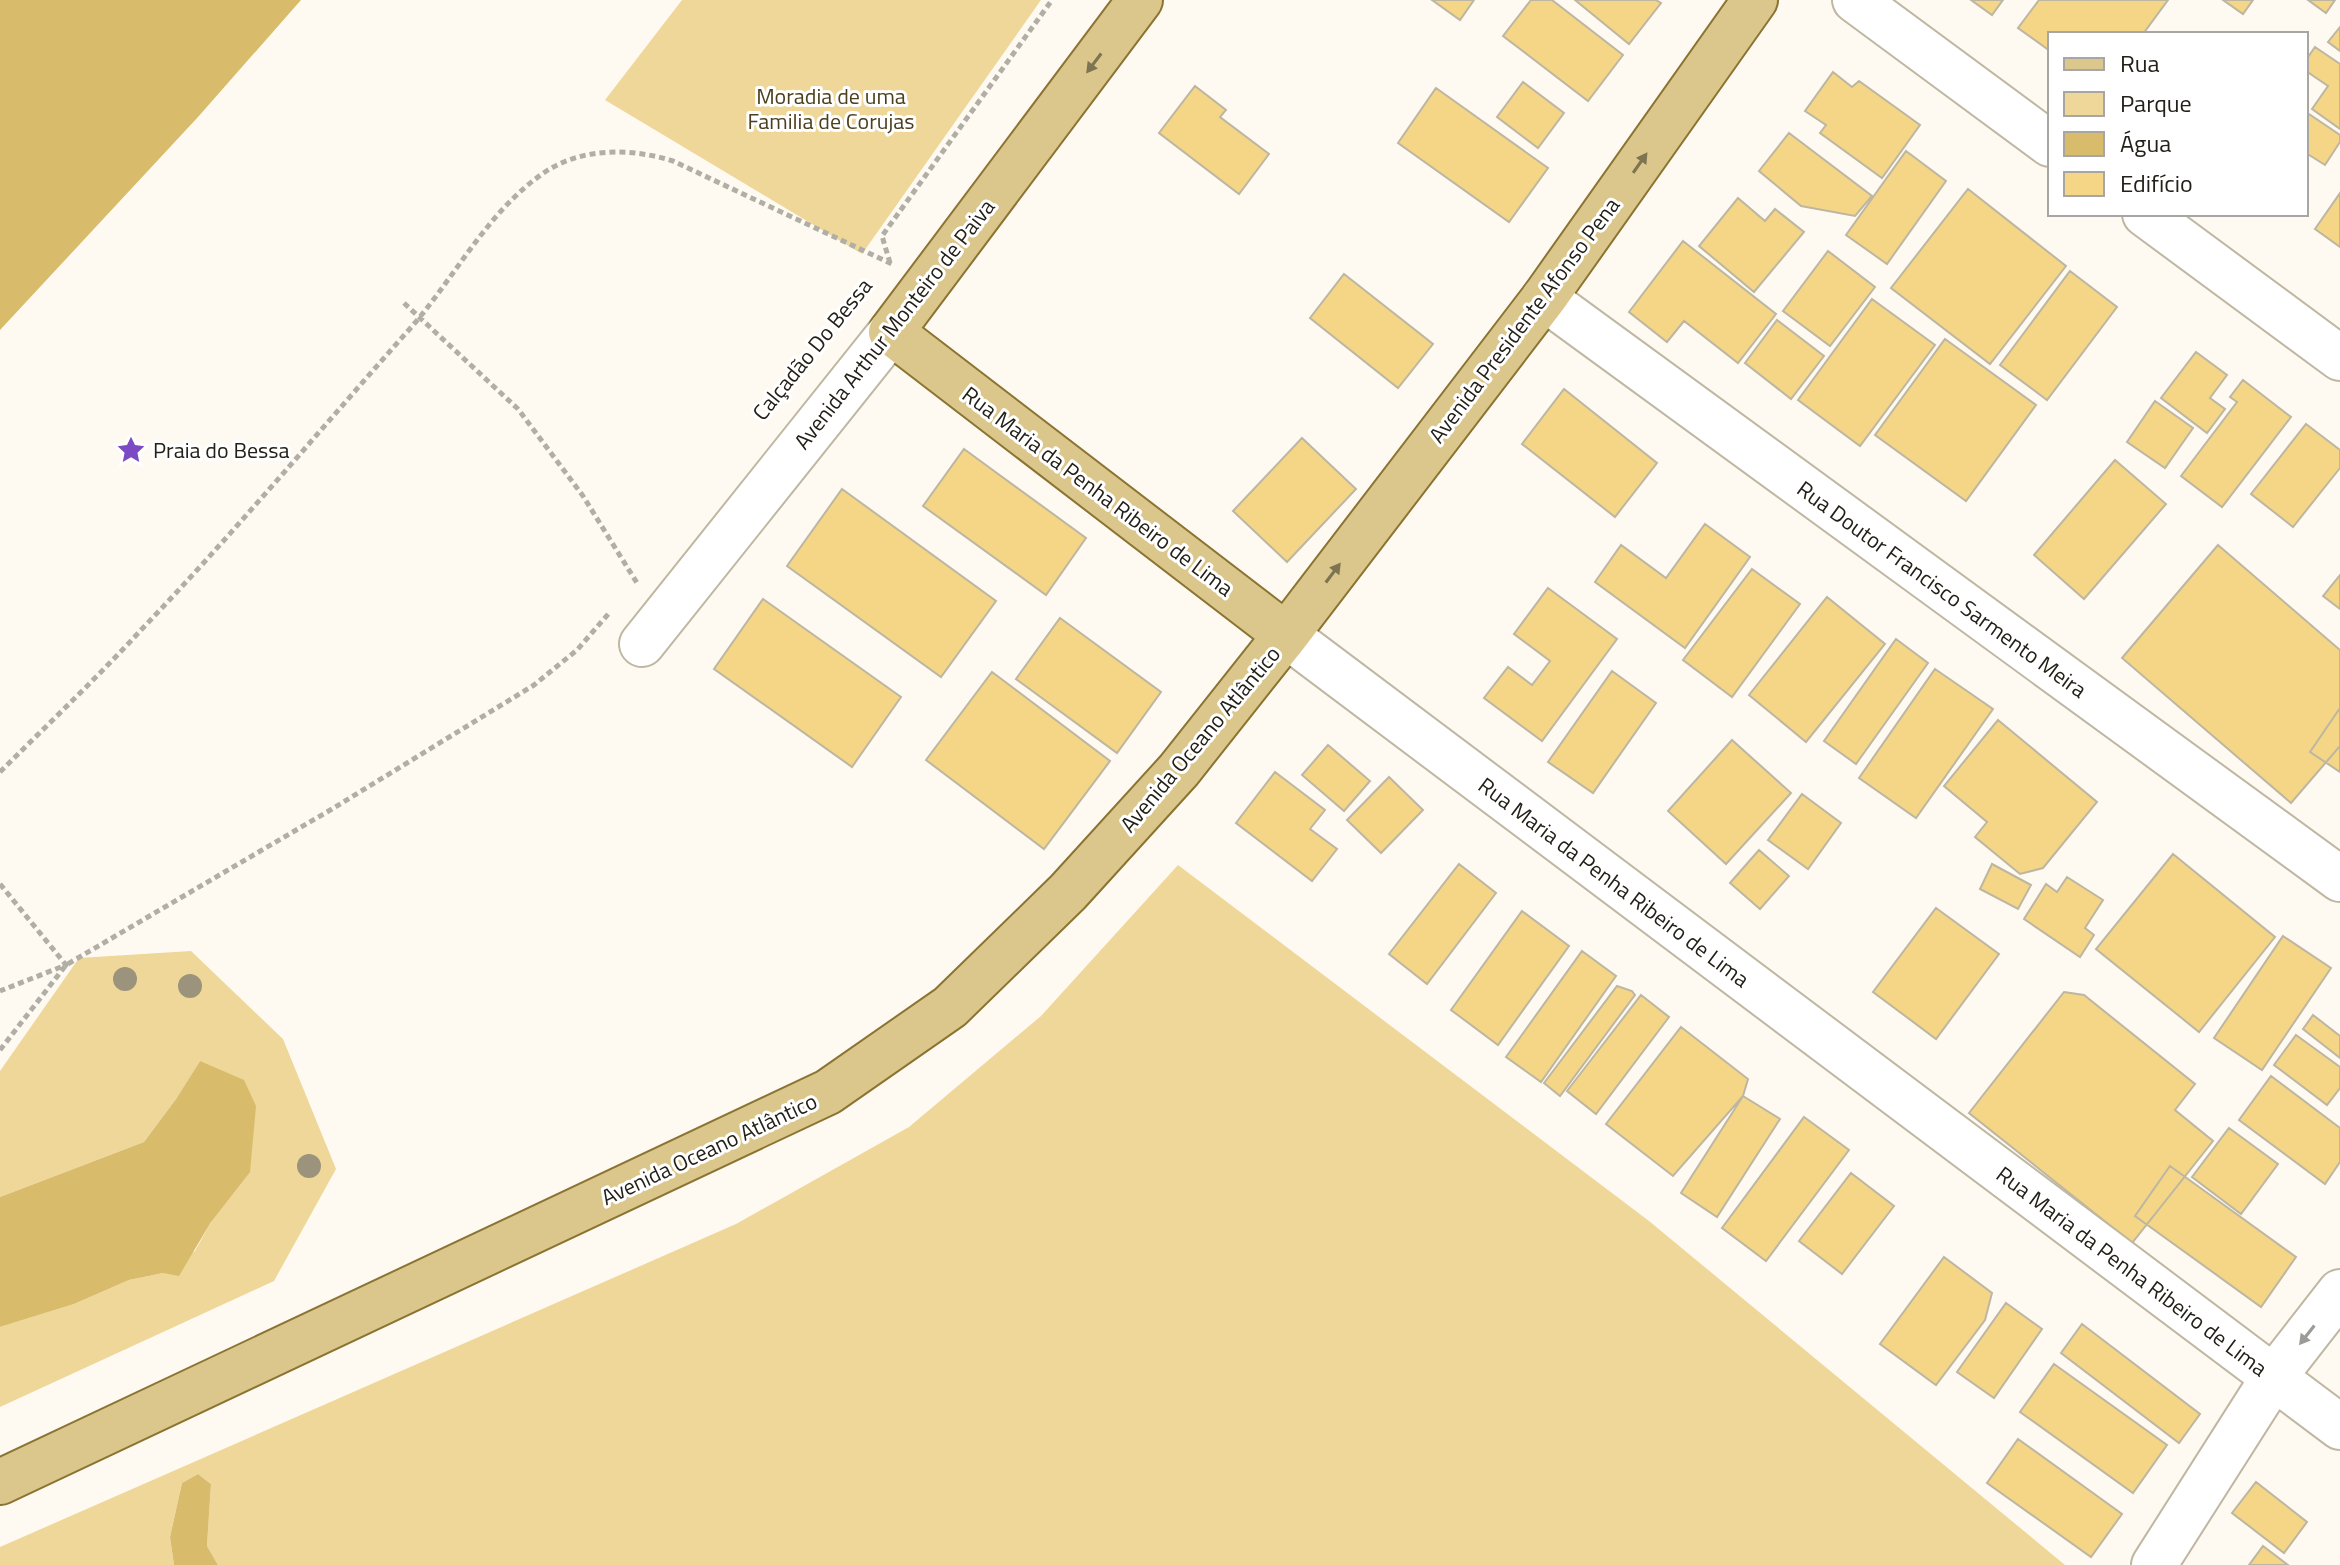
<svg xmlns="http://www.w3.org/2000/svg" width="2340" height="1565" font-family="'Titillium Web',sans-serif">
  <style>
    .green { fill: #efd799 }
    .water { fill: #d8bb6b }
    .building { fill: #f4d686; stroke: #bdb6a1; stroke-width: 2 }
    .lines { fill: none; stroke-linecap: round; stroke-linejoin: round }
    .minor-casing { stroke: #bfb7a2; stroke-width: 48 }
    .major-casing { stroke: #8b7432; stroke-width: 48 }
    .path { stroke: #b1aea6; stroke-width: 5; stroke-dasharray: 6 4; stroke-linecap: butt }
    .minor { stroke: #fff; stroke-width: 44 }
    .major { stroke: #dbc78c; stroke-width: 44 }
    .tree { fill: #9c937c }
    .oneway { fill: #7f7452 }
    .oneway2 { fill: #9c9b97 }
    .labels { text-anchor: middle; stroke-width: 6; stroke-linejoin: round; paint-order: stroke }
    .park-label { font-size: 22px; fill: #4b3f1c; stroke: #fff }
    .street-label { font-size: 22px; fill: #232018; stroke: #fff }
    .poi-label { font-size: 22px; fill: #232018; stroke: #fff; text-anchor: start }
  </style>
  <rect width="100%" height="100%" fill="#fefaf2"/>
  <path class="green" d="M682 0H1041L862 254 605 100Z
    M1178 865 1649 1221 2065 1565H218L207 1546 211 1484 198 1474 182 1483 170 1537 174 1565H0V1547L736 1224 909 1127 1041 1016Z
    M191 951 283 1039 336 1169 274 1281 0 1407V1327L74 1304 129 1280 163 1273 195 1251 211 1222 200 1061 176 1099 144 1142 0 1197V1071L79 958Z"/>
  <path class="water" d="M0 0H301L198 117 0 330Z
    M200 1061 244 1080 256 1106 250 1172 211 1222 179 1276 163 1273 129 1280 74 1304 0 1327V1197L144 1142 176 1099Z
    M198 1474 211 1484 207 1546 218 1565H174L170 1537 182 1483Z"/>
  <path class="building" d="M1432 0H1474L1460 20Z
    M1531 0H1552L1623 55 1588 101 1503 36Z
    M1575 0H1656L1661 3 1629 44Z
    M1971 0H2003L1992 15Z
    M2039 0H2168L2143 34H2050V51L2018 28Z
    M2223 0H2253L2243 14Z
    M2308 0H2335L2326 13Z
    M2340 27V51L2328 42Z
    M2315 47 2340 64V129L2312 109 2328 86 2306 71V60Z
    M1833 72 1852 87 1859 81 1920 125 1882 178 1820 133 1826 125 1805 111Z
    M1523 82 1564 113 1538 148 1497 117Z
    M1195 86 1226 110 1220 117 1269 154 1239 194 1159 133Z
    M1436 88 1548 168 1509 222 1398 143Z
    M2306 112 2340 135V142L2325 165 2306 153Z
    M1789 133 1872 196 1855 216 1801 206 1759 171Z
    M1906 151 1946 181 1887 264 1846 235Z
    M1968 189 2066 266 1990 364 1891 288Z
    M2340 193V247L2315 229Z
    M1738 198 1765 221 1775 209 1804 232 1754 292 1699 246Z
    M1683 241 1776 314 1738 363 1684 321 1667 342 1629 312Z
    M1828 251 1875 287 1830 346 1783 311Z
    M2070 271 2117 307 2047 400 2000 365Z
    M1344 274 1433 344 1398 388 1310 318Z
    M1872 299 1935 345 1860 446 1798 400Z
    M1777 320 1824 356 1791 399 1745 363Z
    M1945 339 2036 405 1966 501 1875 435Z
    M2196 352 2227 375 2210 398 2225 409 2207 433 2161 398Z
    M2243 380 2291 417 2222 507 2181 476 2237 402 2230 397Z
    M1564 389 1657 463 1615 517 1522 444Z
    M2155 401 2193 428 2165 468 2127 442Z
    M2306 424 2340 450V468L2293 527 2251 494Z
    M1302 438 1356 489 1287 562 1233 511Z
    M964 449 1086 538 1046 595 923 506Z
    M2115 460 2166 504 2084 599 2034 555Z
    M842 489 996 601 941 677 787 566Z
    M1705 524 1750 557 1685 648 1595 582 1621 545 1666 578Z
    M2218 545 2340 650V746L2291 803 2122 658Z
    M1752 569 1800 604 1732 697 1683 660Z
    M2340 575V609L2323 596Z
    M1548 588 1617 639 1542 741 1484 698 1508 667 1532 685 1550 661 1514 634Z
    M1827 597 1885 644 1806 742 1749 695Z
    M763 599 901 697 852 767 714 669Z
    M1060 618 1161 692 1117 753 1016 679Z
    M1896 639 1928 663 1856 764 1824 741Z
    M1935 669 1993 709 1916 818 1859 778Z
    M1612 671 1656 703 1593 793 1548 762Z
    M992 672 1110 761 1044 849 926 760Z
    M2340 708V772L2310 752Z
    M1998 720 2097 802 2043 868 2020 874 1975 837 1987 822 1944 786Z
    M1732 740 1791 793 1726 864 1668 811Z
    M1328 745 1370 781 1344 811 1302 775Z
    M1275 772 1325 810 1310 829 1337 849 1312 881 1236 823Z
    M1389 777 1423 810 1381 853 1347 820Z
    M1802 794 1841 823 1808 869 1768 840Z
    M1759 850 1789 876 1760 909 1730 883Z
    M2173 854 2275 937 2199 1032 2096 949Z
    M1459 864 1496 893 1427 984 1389 954Z
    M1992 864 2031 885 2018 909 1980 889Z
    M2067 877 2103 900 2085 928 2094 935 2080 957 2024 919 2046 884 2057 892Z
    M1936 908 1999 954 1936 1039 1873 992Z
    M1522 911 1569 946 1498 1045 1451 1010Z
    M2283 936 2331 968 2262 1070 2214 1038Z
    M1582 951 1616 976 1541 1082 1506 1057Z
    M1617 986 1632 991 1635 995 1560 1096 1544 1083Z
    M2064 992 2084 995 2195 1084 2175 1110 2213 1141 2132 1243 1969 1113Z
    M1641 995 1669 1017 1596 1114 1567 1091Z
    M2313 1015 2340 1036V1058L2303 1029Z
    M1681 1027 1748 1079 1743 1096 1673 1176 1606 1124Z
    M2296 1035 2340 1067V1088L2327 1105 2274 1065Z
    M2271 1076 2340 1128V1162L2325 1184 2239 1120Z
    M1743 1096 1780 1119 1717 1217 1681 1193Z
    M1804 1117 1849 1150 1766 1261 1722 1228Z
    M2229 1128 2278 1164 2241 1214 2192 1177Z
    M2170 1166 2296 1257 2261 1307 2135 1216Z
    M1851 1173 1894 1206 1842 1274 1799 1241Z
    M1944 1257 1992 1293 1985 1320 1936 1385 1880 1344Z
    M2006 1303 2042 1329 1994 1398 1957 1372Z
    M2082 1324 2200 1414 2179 1443 2061 1353Z
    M2054 1364 2167 1445 2133 1493 2020 1412Z
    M2018 1439 2122 1514 2091 1557 1987 1483Z
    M2256 1482 2307 1522 2284 1553 2232 1513Z
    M2263 1546 2288 1565H2249Z"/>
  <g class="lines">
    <defs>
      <path id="minor" d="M1855 0 2050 144
        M2145 214 2340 358
        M1544 298 2340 879
        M1286 635 2340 1427
        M642 644 891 332
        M2154 1565 2273 1378 2340 1292"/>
      <path id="major" d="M1140 0 891 332 1286 635
        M0 1482 828 1092 950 1007 1068 892 1179 770 1286 635 1544 298 1755 0"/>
    </defs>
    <use href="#minor" class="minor-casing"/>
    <use href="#major" class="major-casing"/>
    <path class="path" d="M890 263 882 236 1052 0
      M404 303 518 409 583 496 637 583
      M0 772C47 725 96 679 141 630 233 534 319 431 407 332 454 280 486 212 545 172 583 147 631 148 673 161L892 264
      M0 884 66 965 0 991
      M0 1050 66 965 332 809 534 685 577 650 610 612"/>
    <use href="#minor" class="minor"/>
    <use href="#major" class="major"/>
  </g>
  <g class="tree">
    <circle cx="125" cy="979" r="12"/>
    <circle cx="190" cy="986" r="12"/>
    <circle cx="309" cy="1166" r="12"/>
  </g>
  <defs><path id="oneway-solid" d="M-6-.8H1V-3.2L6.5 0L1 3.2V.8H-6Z" transform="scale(2)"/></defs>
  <g class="oneway">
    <use href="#oneway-solid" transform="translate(1094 63) rotate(127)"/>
    <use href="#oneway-solid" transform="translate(1640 163) rotate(-55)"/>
    <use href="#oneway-solid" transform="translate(1333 573) rotate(-53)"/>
  </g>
  <use class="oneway2" href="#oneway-solid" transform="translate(2307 1335) rotate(128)"/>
  <defs>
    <symbol id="sight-bare" viewBox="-9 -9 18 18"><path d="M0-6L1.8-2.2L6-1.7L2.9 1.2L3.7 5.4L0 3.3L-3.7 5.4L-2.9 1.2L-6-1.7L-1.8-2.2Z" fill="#7c4ac2" stroke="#fff" stroke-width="2.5" paint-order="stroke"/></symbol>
  </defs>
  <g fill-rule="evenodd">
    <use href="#sight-bare" x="111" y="430" width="40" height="40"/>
  </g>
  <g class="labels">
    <g class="park-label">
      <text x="831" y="104">Moradia de uma<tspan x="831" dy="25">Familia de Corujas</tspan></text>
    </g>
    <g class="street-label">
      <text transform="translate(1524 320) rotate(-53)" y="8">Avenida Presidente Afonso Pena</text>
      <text transform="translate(894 324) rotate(-52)" y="8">Avenida Arthur Monteiro de Paiva</text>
      <text transform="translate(812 349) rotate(-51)" y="8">Calçadão Do Bessa</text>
      <text transform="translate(1098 491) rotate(37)" y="8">Rua Maria da Penha Ribeiro de Lima</text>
      <text transform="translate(1942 589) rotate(36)" y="8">Rua Doutor Francisco Sarmento Meira</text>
      <text transform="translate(1200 739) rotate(-50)" y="8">Avenida Oceano Atlântico</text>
      <text transform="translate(1614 882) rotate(37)" y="8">Rua Maria da Penha Ribeiro de Lima</text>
      <text transform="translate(709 1149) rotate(-25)" y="8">Avenida Oceano Atlântico</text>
      <text transform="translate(2132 1271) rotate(37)" y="8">Rua Maria da Penha Ribeiro de Lima</text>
    </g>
    <g class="poi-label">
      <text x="153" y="458">Praia do Bessa</text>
    </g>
  </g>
  <rect x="2048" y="32" width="260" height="184" fill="#ffffff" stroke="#a7a6a3" stroke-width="2"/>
  <rect x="2064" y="58" width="40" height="12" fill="#dbc78c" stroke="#a7a6a3" stroke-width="2"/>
  <text x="2120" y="72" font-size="24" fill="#232018">Rua</text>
  <rect x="2064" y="92" width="40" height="24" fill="#efd799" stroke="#a7a6a3" stroke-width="2"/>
  <text x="2120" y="112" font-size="24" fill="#232018">Parque</text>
  <rect x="2064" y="132" width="40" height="24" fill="#d8bb6b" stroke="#a7a6a3" stroke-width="2"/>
  <text x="2120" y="152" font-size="24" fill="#232018">Água</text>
  <rect x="2064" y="172" width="40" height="24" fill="#f4d686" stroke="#a7a6a3" stroke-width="2"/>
  <text x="2120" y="192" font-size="24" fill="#232018">Edifício</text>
</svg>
